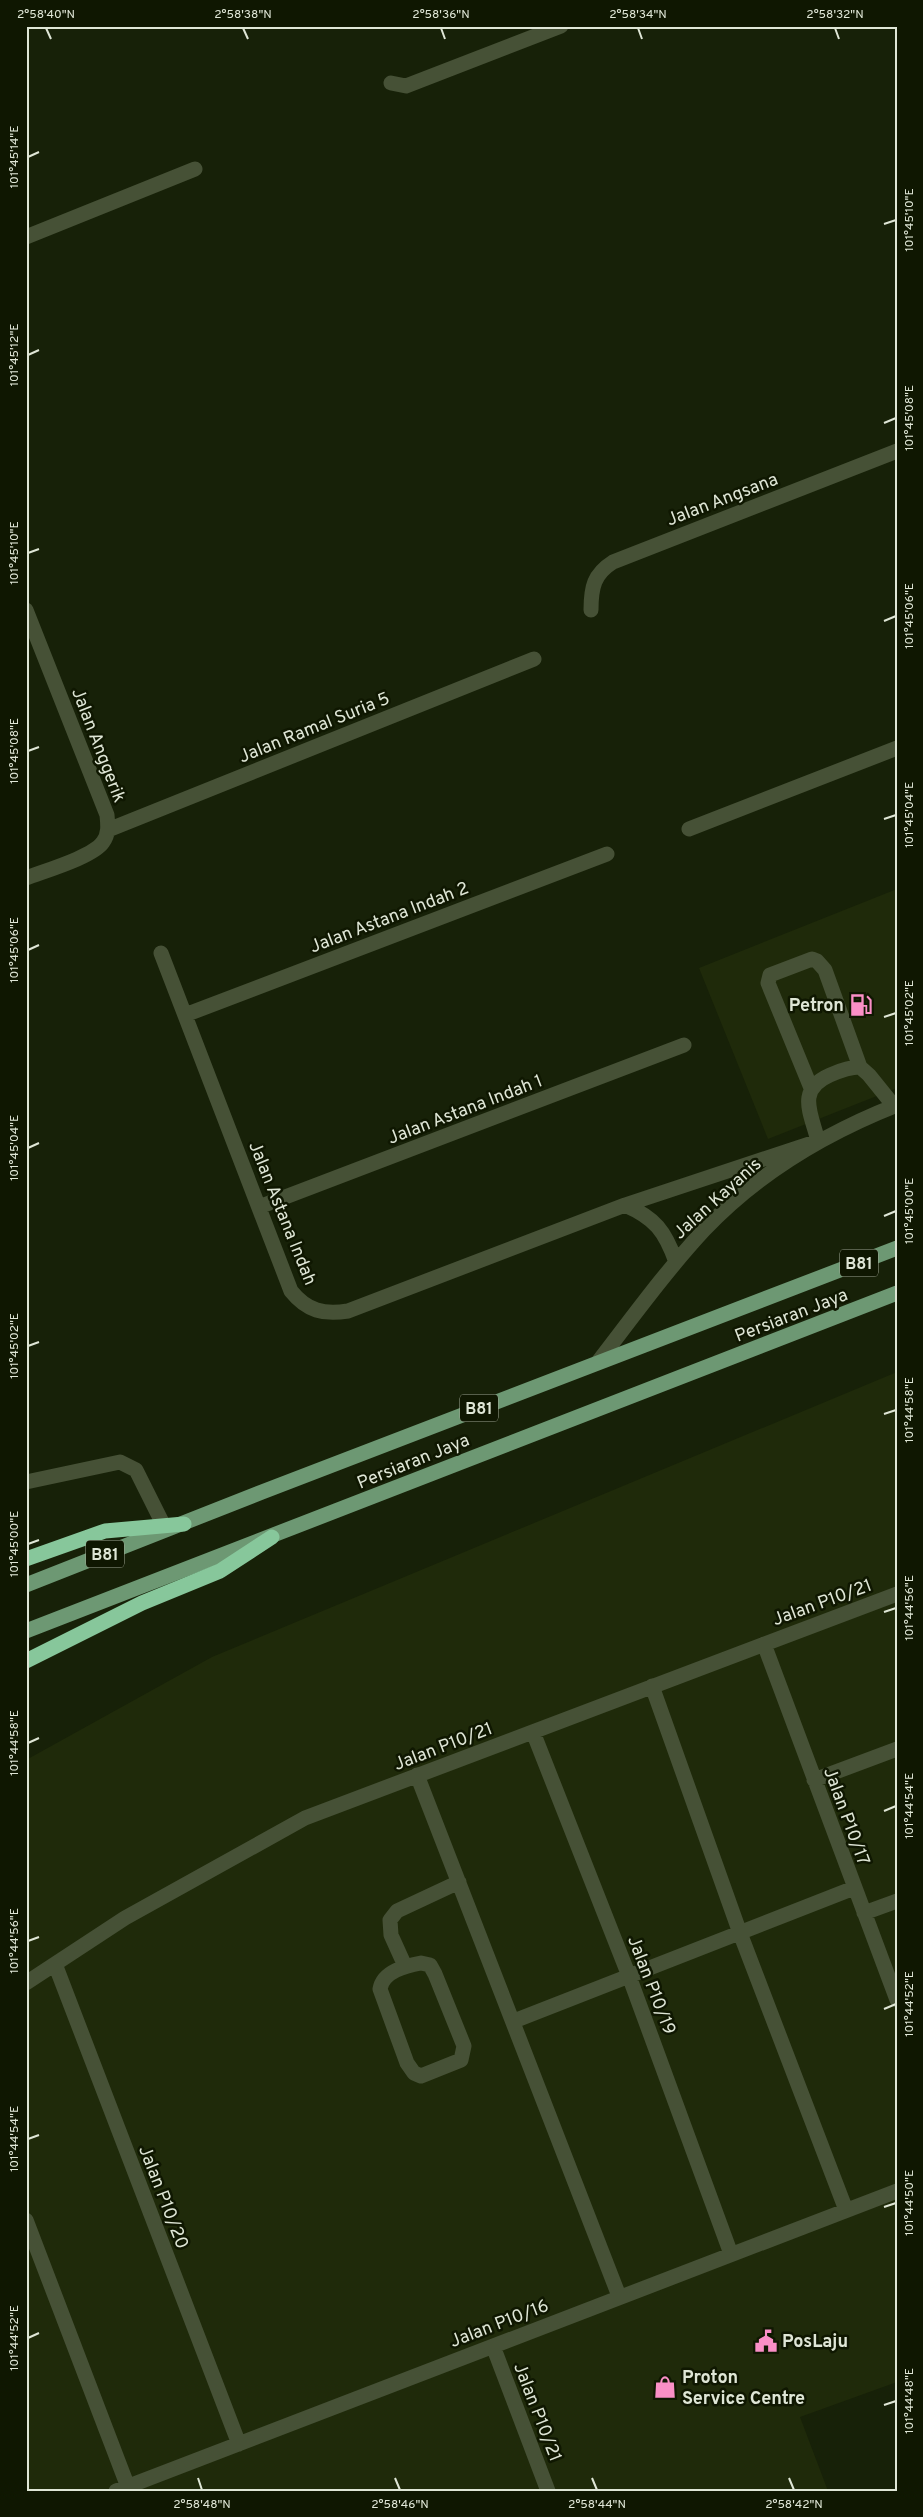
<svg xmlns="http://www.w3.org/2000/svg" width="923" height="2517" font-family="Overpass,sans-serif">
  <style>
    .built { fill: #1f2a0a }
    .lines { fill: none; stroke-linecap: round; stroke-linejoin: round }
    .minor { stroke: #465136; stroke-width: 15 }
    .major { stroke: #6d9873; stroke-width: 15 }
    .highway { stroke: #87c79b; stroke-width: 15 }
    .ticks { fill: none; stroke: #dfe6d6; stroke-width: 2 }
    .labels { text-anchor: middle; stroke-width: 5; stroke-linejoin: round; paint-order: stroke }
    .shield { fill: #0f1701; stroke: #a1a896; stroke-width: 1 }
    .shield-label { font-size: 16px; font-weight: bold; fill: #dfe6d6 }
    .street-label { font-size: 18px; fill: #dfe6d6; stroke: #0f1701 }
    .poi-label { font-size: 18px; font-weight: bold; fill: #dfe6d6; stroke: #0f1701; text-anchor: start }
    .neatline { fill: none; stroke: #dfe6d6; stroke-width: 2 }
    .ticks-label { font-size: 12px; text-anchor: middle; fill: #dfe6d6 }
  </style>
  <rect width="100%" height="100%" fill="#172108"/>
  <path class="built" d="M897 889V1088L768 1139 699 968Z
    M897 1372V2382L800 2417 828 2491H26V1760L212 1657Z"/>
  <g class="lines">
    <path class="minor" d="M391 83 406 86 561 26
      M26 237 195 169
      M26 610 107 815C108 825 109 834 103 842 93 857 44 871 26 878
      M591 610C591 587 594 574 613 562L897 451
      M689 829 897 748
      M108 830 534 659
      M161 953 291 1291C307 1311 324 1315 348 1311L625 1205 818 1141
      M185 1015 607 854
      M811 1088 768 983 770 975 812 959 817 961 825 970 860 1067 869 1075 894 1106
      M818 1141C811 1113 796 1090 830 1075 839 1071 849 1067 860 1067
      M625 1205C655 1218 665 1231 676 1262
      M259 1207 684 1045
      M598 1362C632 1318 666 1271 704 1230 757 1174 826 1133 897 1105
      M26 1482 120 1462 136 1470 164 1526
      M764 1644 897 2000
      M652 1686 740 1933 846 2210
      M533 1732 629 1976 731 2254
      M417 1775 619 2296
      M814 1780 897 1749
      M864 1913 897 1901
      M421 1963 430 1965 435 1974 464 2046 461 2060 421 2076 414 2073 407 2063 380 1989C383 1971 406 1966 421 1963Z
      M55 1964 239 2444
      M405 1966 391 1935 390 1920 397 1911 459 1882
      M26 1983 125 1918 305 1818 897 1594
      M514 2021 854 1888
      M26 2220 128 2487
      M493 2346 548 2491
      M116 2491 897 2191"/>
    <path class="major" d="M26 1585 262 1492 897 1248
      M26 1631 897 1293"/>
    <path class="highway" d="M26 1559 105 1531 184 1524
      M26 1661 142 1603 220 1571 272 1537"/>
  </g>
  <path class="ticks" d="M46 28 51 39M243 28 248 39M441 28 445 39M638 28 642 39M835 28 839 39M28 157 39 152M884 224 896 220M28 355 39 350M884 423 896 418M28 553 39 549M884 621 896 616M28 751 39 747M884 819 896 815M28 950 39 945M884 1017 896 1013M28 1148 39 1143M884 1216 896 1211M28 1346 39 1342M884 1414 896 1410M28 1544 39 1540M884 1612 896 1608M28 1743 39 1738M884 1811 896 1806M28 1941 39 1937M884 2009 896 2004M28 2139 39 2135M884 2207 896 2203M28 2338 39 2333M884 2405 896 2401M198 2478 202 2490M395 2478 400 2490M592 2478 597 2490M789 2478 794 2490"/>
  <defs>
    <symbol id="fuel-bare" viewBox="-9 -9 18 18"><path d="M-5.5-6h7V0h2V4h1.3V-2.5L3-4.5l.8-.8L6-3V5H2.5V1h-1V6h-7ZM-4.2-4.7v3.2H.2V-4.7Z" fill="#fa8fc6" stroke="#0f1701" stroke-width="2.5" paint-order="stroke"/></symbol>
    <symbol id="civic-bare" viewBox="-9 -9 18 18"><path d="M-.6-6.5H3V-4.5H.6V-3L4-1V1h2V6H-6V1h2V-1L-.6-3ZM-1.2 2.5V6h2.4V2.5Z" fill="#fa8fc6" stroke="#0f1701" stroke-width="2.5" paint-order="stroke"/></symbol>
    <symbol id="shop-bare" viewBox="-9 -9 18 18"><path d="M-5-2.5h2.3a2.7 3.5 0 0 1 5.4 0H5L5.5 6h-11ZM-1.5-2.5h3a1.5 2.3 0 0 0-3 0Z" fill="#fa8fc6" stroke="#0f1701" stroke-width="2.5" paint-order="stroke"/></symbol>
  </defs>
  <g fill-rule="evenodd">
    <use href="#fuel-bare" x="845" y="989" width="32" height="32"/>
    <use href="#civic-bare" x="750" y="2325" width="32" height="32"/>
    <use href="#shop-bare" x="649" y="2371" width="32" height="32"/>
  </g>
  <g class="labels">
    <g class="shield">
      <rect x="840" y="1249.5" width="38" height="27" rx="4"/>
      <rect x="460" y="1394.5" width="38" height="27" rx="4"/>
      <rect x="86" y="1540.5" width="38" height="27" rx="4"/>
    </g>
    <g class="shield-label">
      <text x="859" y="1269">B81</text>
      <text x="479" y="1414">B81</text>
      <text x="105" y="1560">B81</text>
    </g>
    <g class="street-label">
      <text transform="translate(722 499) rotate(-21)" y="6">Jalan Angsana</text>
      <text transform="translate(314 727) rotate(-22)" y="6">Jalan Ramal Suria 5</text>
      <text transform="translate(99 745) rotate(69)" y="6">Jalan Anggerik</text>
      <text transform="translate(389 917) rotate(-21)" y="6">Jalan Astana Indah 2</text>
      <text transform="translate(465 1109) rotate(-21)" y="6">Jalan Astana Indah 1</text>
      <text transform="translate(717 1198) rotate(-42)" y="6">Jalan Kayanis</text>
      <text transform="translate(283 1213) rotate(68)" y="6">Jalan Astana Indah</text>
      <text transform="translate(791 1315) rotate(-21)" y="6">Persiaran Jaya</text>
      <text transform="translate(413 1461) rotate(-22)" y="6">Persiaran Jaya</text>
      <text transform="translate(822 1602) rotate(-20)" y="6">Jalan P10/21</text>
      <text transform="translate(443 1746) rotate(-21)" y="6">Jalan P10/21</text>
      <text transform="translate(847 1816) rotate(70)" y="6">Jalan P10/17</text>
      <text transform="translate(652 1985) rotate(69)" y="6">Jalan P10/19</text>
      <text transform="translate(164 2197) rotate(69)" y="6">Jalan P10/20</text>
      <text transform="translate(499 2323) rotate(-21)" y="6">Jalan P10/16</text>
      <text transform="translate(538 2412) rotate(69)" y="6">Jalan P10/21</text>
    </g>
    <g class="poi-label">
      <text x="844" y="1011" text-anchor="end">Petron</text>
      <text x="782" y="2347">PosLaju</text>
      <text x="682" y="2383">Proton<tspan x="682" dy="21">Service Centre</tspan></text>
    </g>
  </g>
  <rect width="923" height="2517" fill="none" stroke="#0f1701" stroke-width="55"/>
  <rect x="28" y="28" width="868" height="2462" class="neatline"/>
  <g class="ticks-label">
    <text x="46" y="18">2°58'40"N</text>
    <text x="243" y="18">2°58'38"N</text>
    <text x="441" y="18">2°58'36"N</text>
    <text x="638" y="18">2°58'34"N</text>
    <text x="835" y="18">2°58'32"N</text>
    <text transform="translate(14 157) rotate(-90)" y="4">101°45'14"E</text>
    <text transform="translate(909 220) rotate(-90)" y="4">101°45'10"E</text>
    <text transform="translate(14 355) rotate(-90)" y="4">101°45'12"E</text>
    <text transform="translate(909 418) rotate(-90)" y="4">101°45'08"E</text>
    <text transform="translate(14 553) rotate(-90)" y="4">101°45'10"E</text>
    <text transform="translate(909 616) rotate(-90)" y="4">101°45'06"E</text>
    <text transform="translate(14 751) rotate(-90)" y="4">101°45'08"E</text>
    <text transform="translate(909 815) rotate(-90)" y="4">101°45'04"E</text>
    <text transform="translate(14 950) rotate(-90)" y="4">101°45'06"E</text>
    <text transform="translate(909 1013) rotate(-90)" y="4">101°45'02"E</text>
    <text transform="translate(14 1148) rotate(-90)" y="4">101°45'04"E</text>
    <text transform="translate(909 1211) rotate(-90)" y="4">101°45'00"E</text>
    <text transform="translate(14 1346) rotate(-90)" y="4">101°45'02"E</text>
    <text transform="translate(909 1410) rotate(-90)" y="4">101°44'58"E</text>
    <text transform="translate(14 1544) rotate(-90)" y="4">101°45'00"E</text>
    <text transform="translate(909 1608) rotate(-90)" y="4">101°44'56"E</text>
    <text transform="translate(14 1743) rotate(-90)" y="4">101°44'58"E</text>
    <text transform="translate(909 1806) rotate(-90)" y="4">101°44'54"E</text>
    <text transform="translate(14 1941) rotate(-90)" y="4">101°44'56"E</text>
    <text transform="translate(909 2004) rotate(-90)" y="4">101°44'52"E</text>
    <text transform="translate(14 2139) rotate(-90)" y="4">101°44'54"E</text>
    <text transform="translate(909 2203) rotate(-90)" y="4">101°44'50"E</text>
    <text transform="translate(14 2338) rotate(-90)" y="4">101°44'52"E</text>
    <text transform="translate(909 2401) rotate(-90)" y="4">101°44'48"E</text>
    <text x="202" y="2508">2°58'48"N</text>
    <text x="400" y="2508">2°58'46"N</text>
    <text x="597" y="2508">2°58'44"N</text>
    <text x="794" y="2508">2°58'42"N</text>
  </g>
</svg>
